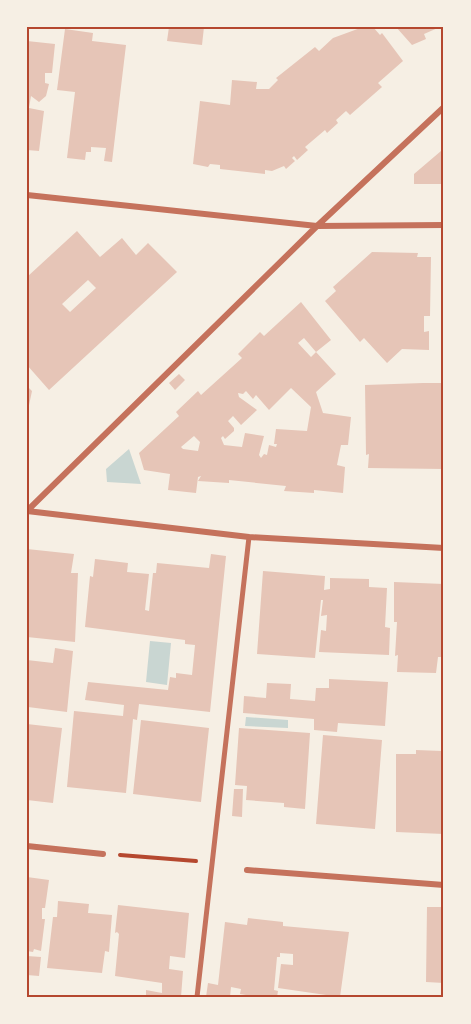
<svg xmlns="http://www.w3.org/2000/svg" width="471" height="1024" font-family="Lato,sans-serif">
  <style>
    .water { fill: #c9d6d2 }
    .building { fill: #e6c5b7; fill-rule: evenodd }
    .lines { fill: none; stroke-linecap: round; stroke-linejoin: round }
    .path { stroke: #b5482f; stroke-width: 4 }
    .pedestrian { stroke: #c5725c; stroke-width: 5 }
    .minor { stroke: #c5725c; stroke-width: 6 }
    .neatline { fill: none; stroke: #b5482f; stroke-width: 2 }
  </style>
  <rect width="100%" height="100%" fill="#f6efe4"/>
  <path class="water" d="M129 449 141 484 107 482 106 469Z
    M150 641 171 643 167 685 146 682Z
    M246 717 288 720V728L245 726Z"/>
  <path class="building" d="M169 27H204L202 45 167 41Z
    M363 27H373L380 35 382 33 403 61 378 83 382 87 350 115 346 111 336 120 338 123 327 133 325 130 305 147 308 150 297 160 294 156 292 158 295 161 286 169 284 166 272 171 265 170V174L220 169V165L210 164 208 167 193 164 200 101 230 105 232 80 257 82 256 89H269L278 80 276 78 315 47 319 51 333 38Z
    M396 27H440L424 34 426 39 412 45Z
    M65 29 93 33 92 41 126 45 112 162 104 161 106 148 91 147V152H86L85 160 67 158 75 92 57 90Z
    M27 41 55 44 52 73H45V83L49 84 46 96 39 102 31 96 29 108 44 111 39 151 27 150Z
    M441 151 444 158V184H414V174Z
    M77 231 100 257 122 238 136 255 148 243 177 272 49 390 27 365V277ZM88 280 96 288 70 312 62 304Z
    M372 252 418 253 417 257H431L430 316H424V332L429 331V350L402 349 387 363 364 338 360 342 325 301 336 291 333 287Z
    M301 302 331 340 316 352 336 374 316 392 323 413 351 417 348 445H341L337 465 345 467 343 493 314 490V493L284 491 286 486 229 480V483L198 481 201 476 198 477 196 493 168 490 170 474 144 470 139 453 179 416 176 412 198 391 201 395 242 358 238 354 260 332 264 336ZM304 338 316 352 311 357 298 343ZM291 388 311 407 307 431 276 429 274 444H277L276 447 269 445 267 455 264 454 261 458 259 455 264 436 245 433 242 447 224 445 221 438 223 436 225 439 234 431V428L228 421 233 416 241 425 257 410 239 397 238 393 243 394 246 391 253 399 256 395 269 410ZM194 436 200 442 198 451 183 449 181 447Z
    M179 374 185 380 175 390 169 383Z
    M423 383H444V469L368 468 369 454 366 455 365 385Z
    M27 386 32 391 28 410 27 409Z
    M27 549 74 554 71 573H78L75 642 27 637Z
    M211 554 226 556 210 712 139 704 137 720 133 719 126 793 67 787 74 711 123 716 124 705 85 700 88 682 168 690 170 677 176 678V673L192 675 195 645 185 644V640L85 627 90 576 93 577 95 559 128 563 127 572 149 574 145 610 149 611 153 573H156L157 563 209 568Z
    M263 571 325 576 324 590 330 589V578L369 579V587L387 588 385 627 390 628 389 655 319 652 321 630 326 631 327 615 321 616 323 600H321L315 658 257 654Z
    M394 582 444 584V657H438L436 673 397 672 398 655 395 656 397 622H394Z
    M55 648 73 651 67 712 28 707 29 691H27V660L53 663Z
    M329 679 388 682 385 726 338 723 337 732 314 730V719L243 713 244 696 266 698 267 683 291 684 290 699 315 701 316 688H329Z
    M141 720 209 728 201 802 133 794Z
    M27 724 62 728 53 803 27 800Z
    M239 728 310 733 305 809 284 807V803L246 800 247 786 235 785Z
    M323 735 382 740 375 829 316 824Z
    M416 750 442 751 444 834 396 832V754H416Z
    M234 789H243L242 817 232 816Z
    M27 877 49 880 45 908H42V919H45L41 951 34 949 33 952 27 951Z
    M58 901 89 904 88 913 112 915 109 952 105 951 102 973 47 968 53 917H57Z
    M118 905 189 913 185 958 170 956 169 969 183 971 181 997H146V990L162 993V983L115 976 119 934 117 932 115 933Z
    M427 907H444V983L426 982Z
    M248 918 283 922V926L349 932 340 997 278 988 281 964 293 965V954L280 953V957H277L274 990 278 991 277 997H246V995L240 994 241 989 231 987 230 997H206L208 983 218 985 225 922 247 925Z
    M27 956 41 957 39 976 27 975Z"/>
  <g class="lines">
    <path class="path" d="M120 855 196 861"/>
    <path class="pedestrian" d="M197 997 249 537"/>
    <path class="minor" d="M27 195 317 226 444 225
      M27 511 317 226 444 107
      M27 511 249 537 444 548
      M27 846 103 854
      M247 870 444 885"/>
  </g>
  <rect width="471" height="1024" fill="none" stroke="#f6efe4" stroke-width="57"/>
  <rect x="28" y="28" width="414" height="968" class="neatline"/>
</svg>
